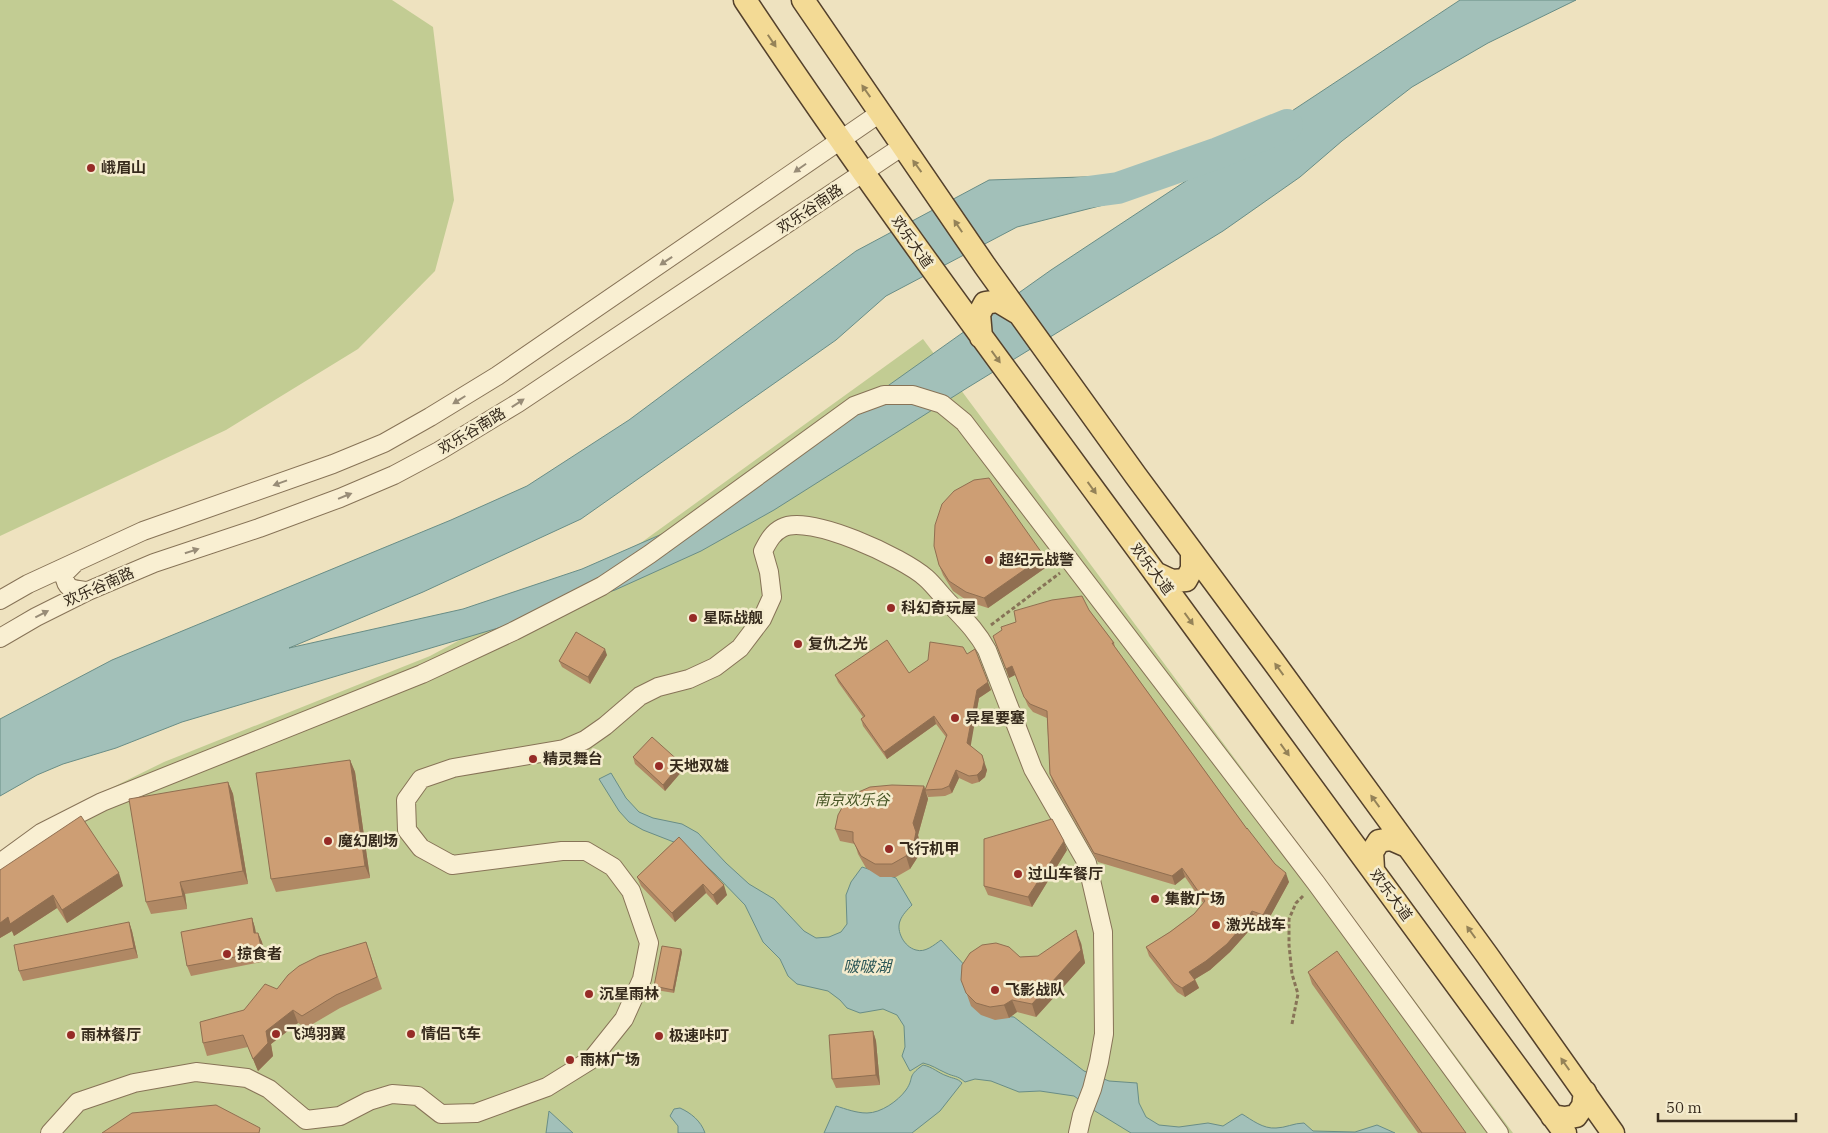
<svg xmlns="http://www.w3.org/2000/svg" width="1828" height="1133" font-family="'IBM Plex Serif','Noto Sans SC',serif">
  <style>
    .green { fill: #c2cc93 }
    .water { fill: #a2c0b9; stroke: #698d86 }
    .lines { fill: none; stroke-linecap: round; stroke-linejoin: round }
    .river { stroke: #a2c0b9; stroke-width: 32 }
    .minor-casing { stroke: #877357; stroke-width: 20 }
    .major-casing { stroke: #54412c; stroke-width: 25 }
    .path { stroke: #877357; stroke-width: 3; stroke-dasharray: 4 2.5; stroke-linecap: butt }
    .minor { stroke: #f9efd2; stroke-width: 18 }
    .major { stroke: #f3da95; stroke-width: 22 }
    .wall { fill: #b08864 }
    .shaded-wall { fill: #906f51 }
    .building { fill: #cd9e74; stroke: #906f51 }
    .oneway { fill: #948258 }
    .oneway2 { fill: #988c77 }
    .poi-dot { fill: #962c27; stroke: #f5ecce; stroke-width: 2 }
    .labels { text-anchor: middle; stroke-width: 5; stroke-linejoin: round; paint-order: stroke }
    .poi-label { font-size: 15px; font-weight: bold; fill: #362a1c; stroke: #f5ecce; text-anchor: start }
    .street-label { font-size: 15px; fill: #362a1c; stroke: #f5ecce }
    .park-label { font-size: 15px; font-style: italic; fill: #445322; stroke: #f5ecce }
    .water-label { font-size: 16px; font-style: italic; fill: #2b5656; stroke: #f5ecce }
  </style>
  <rect width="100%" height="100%" fill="#eee2bf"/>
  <path class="green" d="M0 0H392L433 27 454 200 435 271 358 349 226 430 0 536Z
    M923 339 1513 1133H0V853L38 824 164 762 430 656 642 542Z"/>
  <path class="water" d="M1460 0H1576L1488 43 1412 87 1342 141 1300 177 1223 231 967 388 774 510 701 551 615 590 515 623 182 722 116 748 63 764 37 775 0 796V719L112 660 451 520 527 486 629 420 856 251 989 180 1113 176 1123 200 1017 227 886 296 836 340 581 519 423 592 289 648 463 609 582 569 678 527 789 456 1051 270Z
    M611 773 626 798 639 812 653 818 682 824 698 833 726 863 749 884 774 899 804 931 816 938 829 937 841 932 847 924 846 895 851 882 862 867 896 878 912 905C908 909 902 915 900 921 896 931 904 947 916 950 925 953 934 945 941 940L969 970 989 1015 1014 1017 1084 1071 1109 1081 1137 1083 1139 1103 1146 1117 1159 1125 1179 1127 1208 1123 1223 1126 1242 1114C1252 1120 1263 1129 1276 1128 1285 1128 1294 1123 1304 1123L1313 1131 1355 1132 1377 1125 1395 1133H1131L1095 1111 1074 1096 1040 1091 1019 1092 991 1081 975 1079 965 1082C957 1075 954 1077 946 1073 937 1069 932 1065 923 1063L910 1071 902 1056 905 1047 904 1026 897 1015 883 1009 860 1013 847 1008 840 1000 828 991 797 984 788 976 780 959 763 942 745 905 715 874 684 846 643 830 629 822 619 811 599 779Z
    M923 1065C933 1067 938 1073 947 1076 954 1079 957 1078 962 1083L940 1111 912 1133H824L836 1106C846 1109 856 1113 867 1113 881 1113 898 1101 906 1090 915 1077 906 1077 923 1065Z
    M680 1108C691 1113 701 1121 705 1133H678V1126L670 1116 674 1109Z
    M549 1111 573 1133H546Z"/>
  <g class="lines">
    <path class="river" d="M1073 194 1118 188 1218 153 1287 125"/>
    <defs>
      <path id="minor" d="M76 562 64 574C66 591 73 589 88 591
        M0 600 28 584 143 531 333 464 384 443 430 417 497 376 880 113
        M0 638 36 617 88 591 154 563 259 528 340 498 394 475 439 451 518 403 903 146
        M0 863 41 833 102 802 422 674 514 631 602 586 650 554 854 406 884 395H913L942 404 964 422 1316 883 1499 1133
        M50 1133 78 1102 134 1083 196 1072 247 1078 269 1089 306 1120 340 1116 369 1101 392 1094 418 1096 441 1114 476 1113 547 1087 592 1059 624 1019 642 979 649 943 631 891 613 867 586 851H562L452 865 421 848 407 830 406 800 421 779 453 768 564 749 585 740 605 726 640 696 658 687 689 679 715 667 740 648 762 619 772 597 769 572 763 551C768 542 772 533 782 528 808 513 904 558 926 578 934 585 941 595 949 603 964 619 976 630 987 650L1033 769 1087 863 1103 932 1104 1034 1099 1062 1092 1089 1082 1115 1078 1133"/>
      <path id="major" d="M745 0C876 197 1018 386 1158 577 1294 762 1430 947 1565 1133
        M803 0 985 266 1136 476 1273 661 1487 955 1613 1133
        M981 337 979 314 985 303 998 301 1018 313
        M1155 573 1172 581 1186 580 1192 569V552
        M1373 869 1372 852 1379 841 1391 839 1407 846
        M1552 1116 1565 1118 1576 1116 1583 1106 1585 1092"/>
    </defs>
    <use href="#minor" class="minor-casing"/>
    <use href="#major" class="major-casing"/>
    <path class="path" d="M991 625 1060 573
      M1292 1024 1298 994 1292 974 1289 945V919L1296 903 1303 896"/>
    <use href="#minor" class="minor"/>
    <use href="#major" class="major"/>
  </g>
  <path class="wall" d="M939 565 1048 566 988 608 969 602 953 591 943 575Z
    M1089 610 1114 643 1115 647 1247 829 1289 882 1266 924 1255 919 1247 933 1230 952 1210 970 1195 979 1199 988 1185 997 1177 992 1149 956 1146 947 1170 932 1194 914 1203 903 1185 877 1175 885 1098 862 1053 783 1050 774 1047 718 1033 712 1028 706 1015 675 1009 678 993 636Z
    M967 654 991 690 979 698 970 745 987 770 985 777 979 782 972 784 959 778 952 793 945 796 928 797 925 790 946 737 936 724 887 759 863 726 861 719 863 717 838 682 835 675 909 673Z
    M607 655 590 684 562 667 559 661Z
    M633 757 681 763 683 770 665 791 635 764Z
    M350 760 355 772 370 878 276 892 271 879Z
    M228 782 233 794 248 884 185 894 187 909 151 914 146 902Z
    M924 786 928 799 918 835 920 845 919 855 910 869 896 877H880L866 868 858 854 855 844 840 841 835 829Z
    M679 837 727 895 717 905 706 893 675 922 641 886 637 877Z
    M1067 850 1032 907 988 895 984 886Z
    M0 870 123 886 67 923 57 908 14 936 12 931 0 938Z
    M252 918 255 928 256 933H258L262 942 266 961 191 976 187 966Z
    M129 922 132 931 138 958 23 981 19 971Z
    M366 942 382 989 340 1008 306 1028 298 1023 271 1044 273 1056 258 1071 248 1047 207 1056 203 1043 244 1010 277 989Z
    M1081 943 1085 963 1036 1017 1017 1012 1009 1018 995 1020 981 1015 971 1006 966 992 1020 957 1038 956Z
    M682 952 674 993 656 990 654 986Z
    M1308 972 1466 1133H1418L1312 984Z
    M873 1031 876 1041 880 1085 836 1088 832 1079Z"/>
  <path class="shaded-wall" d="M1044 556 1048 566 988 608 984 598Z
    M605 649 607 655 590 684 588 677Z
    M1012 666 1015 675 1009 678 1006 669Z
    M988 682 991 690 979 698 970 750 967 743 977 690Z
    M934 716 936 724 887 759 884 752Z
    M982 755 987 770 985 777 979 782 977 775Z
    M350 760 355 772 370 878 365 866Z
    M681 763 683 770 665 791 663 785Z
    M956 770 959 778 952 793 949 786Z
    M228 782 233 794 248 884 243 871Z
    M924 786 928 799 918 835 920 845 919 855 910 869 906 856 913 823Z
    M1064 841 1067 850 1032 907 1028 897Z
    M1182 868 1185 877 1175 885 1172 876Z
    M119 873 123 886 67 923 62 910Z
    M1286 873 1289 882 1266 924 1263 915Z
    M180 882 185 894 187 909 183 896Z
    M703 884 706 893 675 922 672 913Z
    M724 885 727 895 717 905 713 895Z
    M53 895 57 908 14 936 12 931 0 938V923L8 917Z
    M1252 911 1255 919 1247 933 1230 952 1210 970 1192 981 1189 972Z
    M252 918 255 928 257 943 254 933Z
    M129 922 132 931 138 958 134 948Z
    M1076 930 1081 943 1085 963 1036 1017 1032 1004Z
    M258 933 262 942 266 961 262 952Z
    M681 949 682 952 674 993 673 990Z
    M1195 980 1199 988 1185 997 1182 988Z
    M1012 1000 1017 1012 1009 1018 1004 1005Z
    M293 1010 298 1023 271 1044 273 1056 258 1071 253 1059 266 1031Z
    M873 1031 876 1041 880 1085 876 1075Z"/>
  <path class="building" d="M989 478 1044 556 984 598 966 592 949 581 939 565 934 546 935 525 942 504 954 491 974 480Z
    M1082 596 1089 610 1114 643H1112L1247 829V828L1275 864 1286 873 1263 915 1252 911 1244 924 1227 944 1206 961 1189 972 1195 980 1182 988 1174 983 1146 947 1170 932 1194 914 1205 901 1182 868 1172 876 1094 853 1050 774 1047 711 1030 704 1024 697 1012 666 1006 669 993 636 1002 630 1001 627 1016 622 1014 611 1052 600Z
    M576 632 605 649 588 677 559 661Z
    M887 640 909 673 928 660 930 642 963 647 967 654 975 649 988 682 977 690 967 743 982 755 984 762 982 770 977 775 969 776 956 770 949 786 942 789 925 790 947 735 934 716 884 752 861 719 865 716 835 675Z
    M652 737 681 763 663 785 633 757Z
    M350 760 365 866 271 879 256 773Z
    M228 782 243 871 180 882 183 896 146 902 129 799Z
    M892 785 924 786 913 823 916 832 914 842 906 856 892 864H875L861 856 853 841V832L835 829 838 815 844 804 854 794 870 787Z
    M81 816 119 873 62 910 53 895 10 924 8 917 0 923V870Z
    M1052 819 1064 841 1028 897 984 886V839Z
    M679 837 724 885 713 895 703 884 672 913 637 877Z
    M252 918 254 933H258L262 952 187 966 181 932Z
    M129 922 134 948 19 971 14 945Z
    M1076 930 1081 950 1032 1004 1012 1000 1004 1005 990 1007 976 1003 966 993 961 980 962 965 970 953 982 945 996 943 1009 947 1020 957 1038 956Z
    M366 942 377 977 336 995 302 1016 293 1010 266 1031 268 1043 253 1059 243 1035 203 1043 200 1022 244 1010 265 984 277 989 288 975 299 966 319 956Z
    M662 946 681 949 673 990 654 986Z
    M1337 951 1466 1133H1422L1308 972Z
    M873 1031 876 1075 832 1079 829 1035Z
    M216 1105 260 1128 259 1133H102L132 1113Z"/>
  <defs><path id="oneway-solid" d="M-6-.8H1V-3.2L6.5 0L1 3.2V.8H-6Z" transform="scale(1.25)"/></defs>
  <g class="oneway">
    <use href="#oneway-solid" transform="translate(772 41) rotate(56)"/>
    <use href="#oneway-solid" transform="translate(866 91) rotate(-125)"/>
    <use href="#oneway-solid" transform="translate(917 166) rotate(-126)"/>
    <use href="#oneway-solid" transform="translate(958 226) rotate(-124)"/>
    <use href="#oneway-solid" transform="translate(996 357) rotate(54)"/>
    <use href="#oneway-solid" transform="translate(1092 488) rotate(54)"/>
    <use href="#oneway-solid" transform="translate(1189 619) rotate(54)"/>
    <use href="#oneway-solid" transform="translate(1279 669) rotate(-126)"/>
    <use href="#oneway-solid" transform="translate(1285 750) rotate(54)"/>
    <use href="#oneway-solid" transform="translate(1375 801) rotate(-126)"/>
    <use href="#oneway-solid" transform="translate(1471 932) rotate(-126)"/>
    <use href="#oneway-solid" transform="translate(1565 1064) rotate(-125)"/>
  </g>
  <g class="oneway2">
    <use href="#oneway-solid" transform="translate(800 168) rotate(145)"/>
    <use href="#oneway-solid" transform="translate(666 261) rotate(146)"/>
    <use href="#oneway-solid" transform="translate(459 400) rotate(148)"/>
    <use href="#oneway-solid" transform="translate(518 403) rotate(-33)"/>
    <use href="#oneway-solid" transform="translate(280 483) rotate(160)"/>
    <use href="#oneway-solid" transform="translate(345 496) rotate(-22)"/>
    <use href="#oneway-solid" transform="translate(192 551) rotate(-18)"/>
    <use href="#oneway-solid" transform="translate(42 614) rotate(-27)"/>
  </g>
  <g class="poi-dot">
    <circle cx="91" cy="168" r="5"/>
    <circle cx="989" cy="560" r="5"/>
    <circle cx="891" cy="608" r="5"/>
    <circle cx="693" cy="618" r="5"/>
    <circle cx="798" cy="644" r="5"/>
    <circle cx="955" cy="718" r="5"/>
    <circle cx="533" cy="759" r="5"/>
    <circle cx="659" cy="766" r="5"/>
    <circle cx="328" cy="841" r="5"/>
    <circle cx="889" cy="849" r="5"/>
    <circle cx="1018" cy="874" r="5"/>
    <circle cx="1155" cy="899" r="5"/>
    <circle cx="1216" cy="925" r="5"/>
    <circle cx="227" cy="954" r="5"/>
    <circle cx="995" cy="990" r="5"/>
    <circle cx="589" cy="994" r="5"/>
    <circle cx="276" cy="1034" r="5"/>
    <circle cx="411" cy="1034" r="5"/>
    <circle cx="71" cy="1035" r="5"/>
    <circle cx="659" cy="1036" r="5"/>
    <circle cx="570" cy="1060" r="5"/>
  </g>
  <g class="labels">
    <g class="poi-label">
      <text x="101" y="173">峨眉山</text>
      <text x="999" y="565">超纪元战警</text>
      <text x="901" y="613">科幻奇玩屋</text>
      <text x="703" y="623">星际战舰</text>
      <text x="808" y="649">复仇之光</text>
      <text x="965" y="723">异星要塞</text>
      <text x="543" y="764">精灵舞台</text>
      <text x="669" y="771">天地双雄</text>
      <text x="338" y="846">魔幻剧场</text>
      <text x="899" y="854">飞行机甲</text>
      <text x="1028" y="879">过山车餐厅</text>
      <text x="1165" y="904">集散广场</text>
      <text x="1226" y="930">激光战车</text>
      <text x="237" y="959">掠食者</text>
      <text x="1005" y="995">飞影战队</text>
      <text x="599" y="999">沉星雨林</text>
      <text x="286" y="1039">飞鸿羽翼</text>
      <text x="421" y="1039">情侣飞车</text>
      <text x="81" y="1040">雨林餐厅</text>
      <text x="669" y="1041">极速咔叮</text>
      <text x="580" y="1065">雨林广场</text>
    </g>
    <g class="street-label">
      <text transform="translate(810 209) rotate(-34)" y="5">欢乐谷南路</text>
      <text transform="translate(912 242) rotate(55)" y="5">欢乐大道</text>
      <text transform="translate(472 431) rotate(-31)" y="5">欢乐谷南路</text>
      <text transform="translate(1152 569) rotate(53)" y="5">欢乐大道</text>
      <text transform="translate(99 587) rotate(-24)" y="5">欢乐谷南路</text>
      <text transform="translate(1391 895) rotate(54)" y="5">欢乐大道</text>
    </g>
    <g class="park-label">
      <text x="852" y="805">南京欢乐谷</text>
    </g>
    <g class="water-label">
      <text x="867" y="972">啵啵湖</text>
    </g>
  </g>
  <path d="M1658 1113v8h138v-8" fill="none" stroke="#362a1c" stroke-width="2.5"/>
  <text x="1666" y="1113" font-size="15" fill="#362a1c" stroke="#f5ecce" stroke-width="4" paint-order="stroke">50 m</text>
</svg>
